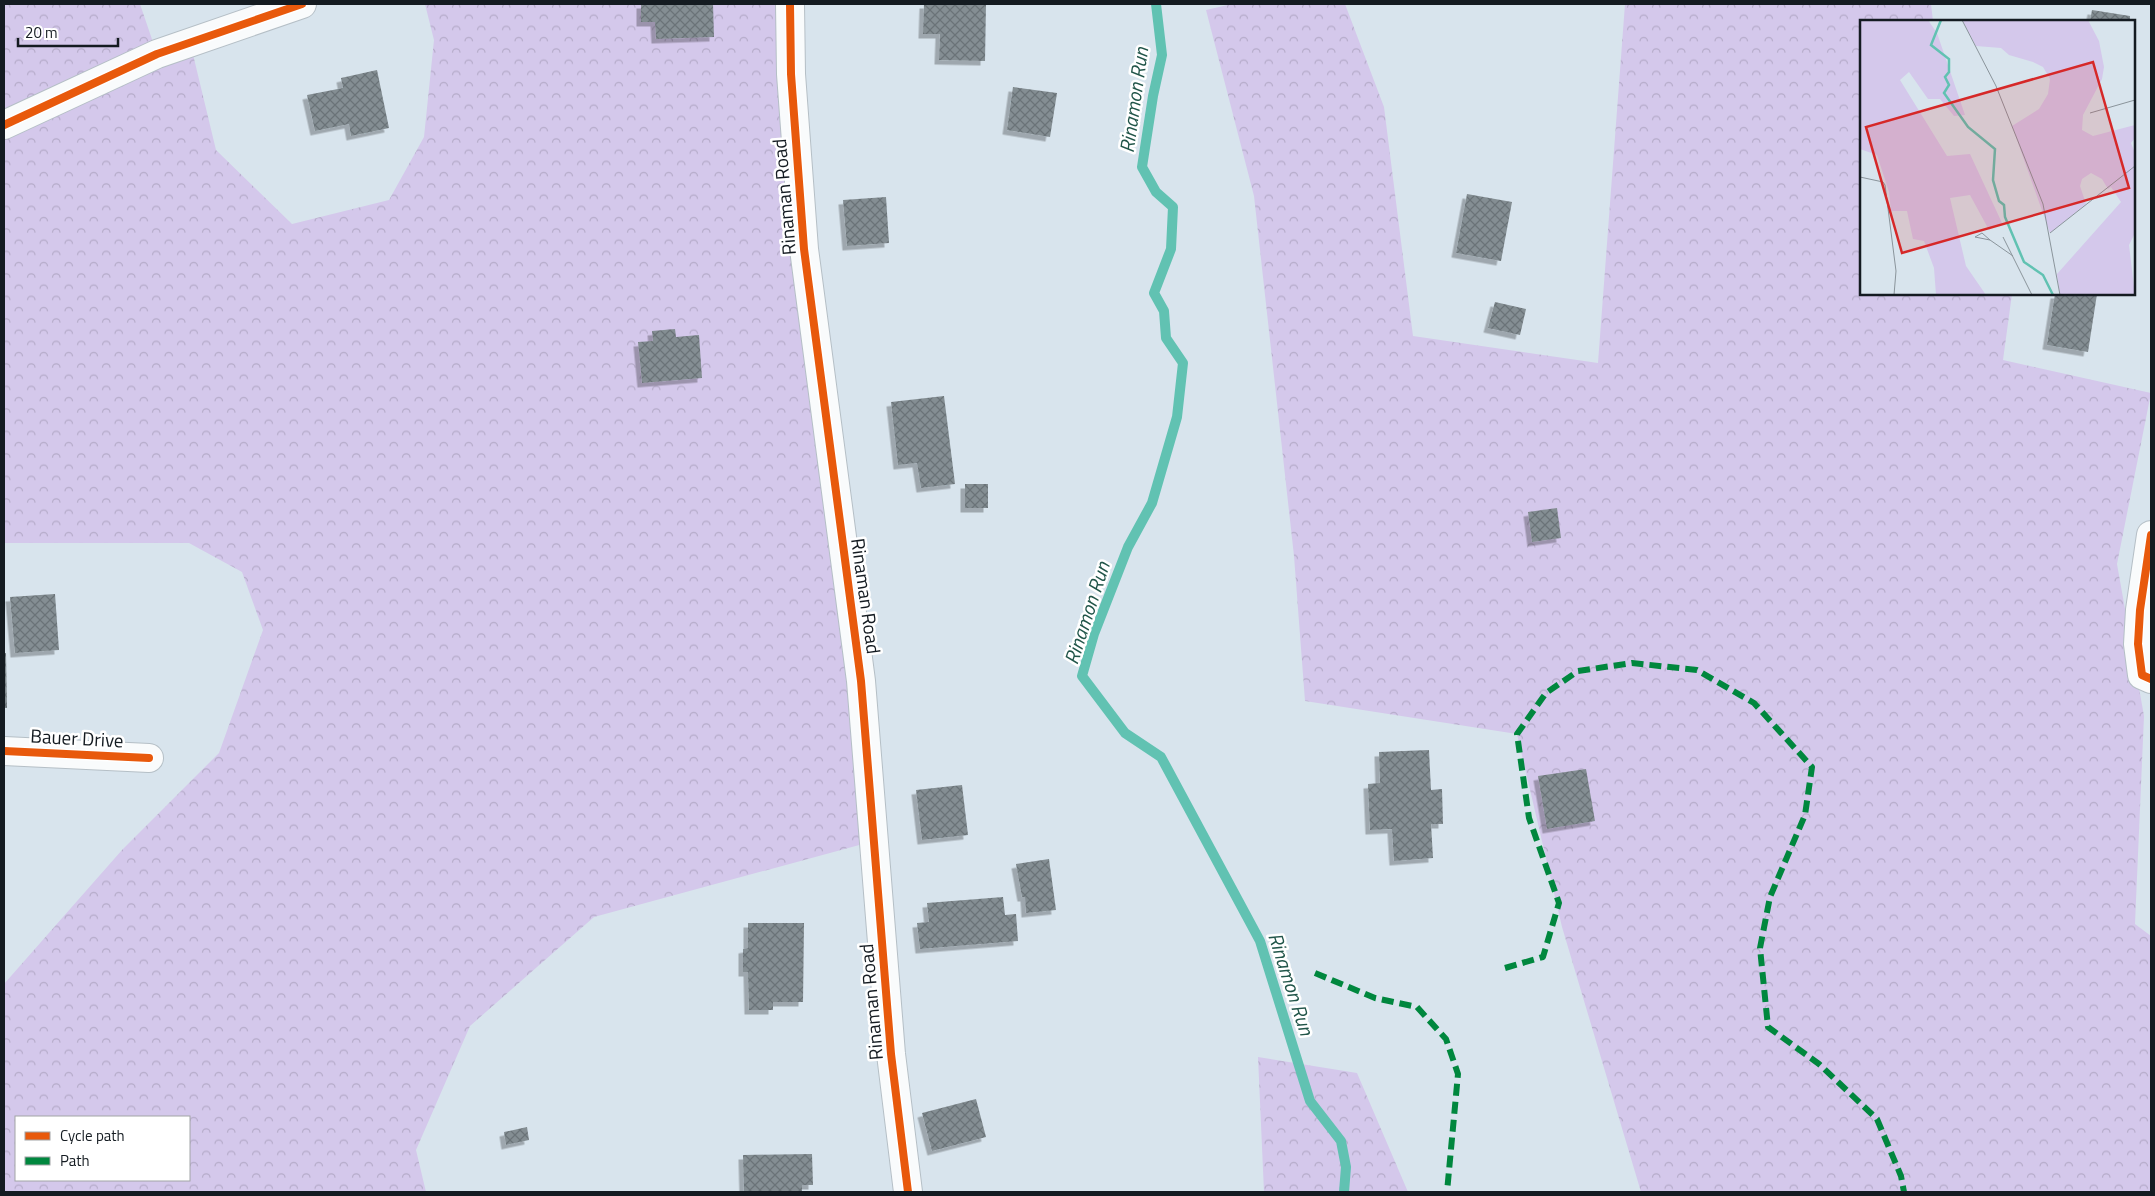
<svg xmlns="http://www.w3.org/2000/svg" width="2155" height="1196" font-family="'Titillium Web',sans-serif">
  <style>
    .forest { fill: url(#forest-crowns); fill-rule: evenodd }
    .lines { fill: none; stroke-linecap: round; stroke-linejoin: round }
    .stream { stroke: #61c2b2; stroke-width: 10 }
    .building { fill: url(#building-cross-hatch); filter: url(#shadow) }
    .minor-casing { stroke: #b5bfc6; stroke-width: 30 }
    .tertiary-casing { stroke: #b5bfc6; stroke-width: 30 }
    .minor { stroke: #f9fbfc; stroke-width: 28 }
    .tertiary { stroke: #f9fbfc; stroke-width: 28 }
    .quiet { stroke: #00873e; stroke-width: 6; stroke-dasharray: 12 6; stroke-linecap: butt }
    .cycleway-casing { stroke: #fff; stroke-width: 11 }
    .cycleway { stroke: #e8590c; stroke-width: 8 }
    .labels { text-anchor: middle; stroke-width: 5; stroke-linejoin: round; paint-order: stroke }
    .street-label { font-size: 19px; fill: #141b21; stroke: #fff }
    .water-label { font-size: 20px; font-style: italic; fill: #215549; stroke: #fff }
    .inset-river { fill: none; stroke: #61c2b2; stroke-width: 2.5 }
    .inset-road { fill: none; stroke: #8a949b; stroke-width: 1 }
    .view { fill: #d62828; fill-opacity: 0.15; stroke: #d62828; stroke-width: 2.5 }
    .inset-edge { fill: none; stroke: #141b21; stroke-width: 2.5 }
  </style>
  <defs>
    <pattern id="forest-crowns" width="20" height="18" patternUnits="userSpaceOnUse" patternTransform="scale(1.25)"><rect width="20" height="18" fill="#d4c8eb"/><path d="M2 6a3 3 0 1 1 6 0M12 15a3 3 0 1 1 6 0" fill="none" stroke="#b5abc9"/></pattern>
    <pattern id="building-cross-hatch" width="8" height="8" patternUnits="userSpaceOnUse" patternTransform="scale(1.25)"><rect width="8" height="8" fill="#848e93"/><path d="M0 0l8 8M0 8l8-8" fill="none" stroke="#6b7378"/></pattern>
    <filter id="shadow"><feDropShadow dx="-4.5" dy="4.5" stdDeviation="0" flood-color="#0004"/></filter>
  </defs>
  <rect width="100%" height="100%" fill="#d8e4ed"/>
  <path class="forest" d="M4 4H140L157 54 190 42 216 150 292 224 389 200 424 137 434 40 425 4H790L874 841 594 917 470 1026 416 1150 426 1192H4V984L122 850 219 753 263 630 242 572 189 543H4ZM16 1117H189V1180H16Z
    M1232 4H1345L1384 107 1413 336 1598 363 1625 4H1931L1933 21H1861V294H2012L2003 360 2151 393 2117 564 2144 716 2135 924 2151 936V1192H1641L1562 927 1517 734 1305 701 1294 556 1254 196 1206 10Z
    M1258 1057 1357 1073 1408 1192H1264Z"/>
  <g class="lines">
    <path class="stream" d="M1156 4 1162 55 1153 96 1142 167 1156 192 1173 207 1171 249 1154 293 1164 311 1166 338 1183 363 1177 417 1152 503 1128 547 1094 634 1082 676 1125 733 1161 757 1260 941 1310 1101 1341 1141 1346 1167 1344 1192"/>
  </g>
  <path class="building" d="M641 4H713L714 37 656 39 655 22H641Z
    M924 4H986L985 61 939 60 940 34H923Z
    M2092 10 2130 16V21H2090Z
    M377 70 389 128 351 136 349 124 315 131 307 95 343 88 341 78Z
    M1013 87 1057 93 1050 137 1007 130Z
    M1467 194 1512 202 1501 261 1456 253Z
    M886 197 889 243 847 246 843 200Z
    M2055 294H2097L2088 352 2047 345Z
    M1495 302 1526 309 1520 335 1488 328Z
    M675 329 676 337 699 335 702 378 642 383 638 342 653 341 652 331Z
    M944 396 955 484 921 488 917 463 898 465 891 402Z
    M965 484H988V508H965Z
    M1557 508 1561 538 1532 542 1528 512Z
    M55 594 59 650 15 653 10 597Z
    M4 653H6L7 708H4Z
    M1429 750 1431 790 1442 789 1443 824H1431L1433 858 1394 861 1392 829 1370 830 1368 784 1380 783 1379 752Z
    M1586 769 1595 821 1547 829 1538 776Z
    M962 785 968 835 922 840 916 790Z
    M1049 859 1056 910 1026 913 1025 897H1022L1016 864Z
    M1003 897 1005 915 1016 914 1018 941 920 949 917 923 929 922 927 903Z
    M748 923H804L803 1002H773V1010H749L748 972H743V949L748 948Z
    M976 1099 986 1137 932 1151 922 1113Z
    M527 1127 529 1140 506 1145 504 1132Z
    M812 1154 813 1185H802V1192H744L743 1155Z"/>
  <g class="lines">
    <defs>
      <path id="minor" d="M4 125 157 54 302 4
        M2151 535 2140 610 2138 644 2142 675 2151 679
        M4 751 149 758"/>
      <path id="tertiary" d="M790 4 791 74 804 249 861 681 891 1054 908 1192"/>
    </defs>
    <use href="#minor" class="minor-casing"/>
    <use href="#tertiary" class="tertiary-casing"/>
    <use href="#minor" class="minor"/>
    <use href="#tertiary" class="tertiary"/>
    <path class="quiet" d="M1505 968 1543 957 1559 903 1529 818 1517 734 1546 693 1578 671 1632 663 1697 670 1754 703 1812 767 1805 815 1770 897 1760 948 1768 1027 1819 1064 1877 1119 1901 1176 1904 1192
      M1315 973 1375 998 1417 1007 1446 1039 1458 1074 1447 1192"/>
    <defs>
      <path id="cycleway" d="M790 4 791 74 804 249 861 681 891 1054 908 1192
        M4 125 157 54 302 4
        M2151 535 2140 610 2138 644 2142 675 2151 679
        M4 751 149 758"/>
    </defs>
    <use href="#cycleway" class="cycleway-casing"/>
    <use href="#cycleway" class="cycleway"/>
  </g>
  <g class="labels">
    <g class="street-label">
      <text transform="translate(784 197) rotate(-95)" y="7">Rinaman Road</text>
      <text transform="translate(866 596) rotate(82)" y="7">Rinaman Road</text>
      <text transform="translate(77 738) rotate(3)" y="7">Bauer Drive</text>
      <text transform="translate(871 1002) rotate(-95)" y="7">Rinaman Road</text>
    </g>
    <g class="water-label">
      <text transform="translate(1134 100) rotate(-82)" y="7">Rinamon Run</text>
      <text transform="translate(1087 613) rotate(-72)" y="7">Rinamon Run</text>
      <text transform="translate(1291 984) rotate(72)" y="7">Rinamon Run</text>
    </g>
  </g>
  <g transform="translate(1860 20)">
    <rect width="275" height="275" fill="#d8e4ed"/>
    <path d="M0 0H68L77 13 105 95 94 96 80 79H68L49 52 40 60 87 136 110 134 142 203 129 210 110 175 90 178 106 246 126 275H76L74 248 64 221 53 219 47 191H31L29 172 17 135 0 129ZM102 0H228L239 21 244 47 242 59 223 95 222 110 233 116 275 105V118L271 123 275 133V213L269 225 275 275H200L197 254 261 182 251 167 248 169 242 159 231 153 222 159 220 166 226 184 190 213 152 106 179 89 188 74 190 59 183 47 173 42 149 35 141 28 116 26Z" fill="#d4c8eb"/>
    <path class="inset-river" d="M81 0 71 25 89 39V52L85 57 89 65 84 73 108 107 135 129 133 160 139 181 144 185 145 197 164 242 183 255 193 275"/>
    <path class="inset-road" d="M102 0 136 66 183 184 200 275M230 93 275 80M0 157 23 162 25 165 36 251 34 275M190 213 275 146M143 217 172 275M130 220 122 213 115 217 130 220 153 236"/>
    <path class="view" d="M233 42 269 168 42 233 6 107Z"/>
    <rect width="275" height="275" class="inset-edge"/>
  </g>
  <rect width="2155" height="1196" fill="none" stroke="#141b21" stroke-width="10"/>
  <rect x="15" y="1116" width="175" height="65" fill="#ffffff" stroke="#a1a4a6"/>
  <rect x="25" y="1132" width="25" height="8" fill="#e8590c" stroke="#a1a4a6"/>
  <text x="60" y="1141" font-size="15" fill="#141b21">Cycle path</text>
  <rect x="25" y="1157" width="25" height="8" fill="#00873e" stroke="#a1a4a6"/>
  <text x="60" y="1166" font-size="15" fill="#141b21">Path</text>
  <path d="M18 38v8h100v-8" fill="none" stroke="#141b21" stroke-width="2.5"/>
  <text x="25" y="38" font-size="15" fill="#141b21" stroke="#ffffff" stroke-width="4" paint-order="stroke">20 m</text>
</svg>
